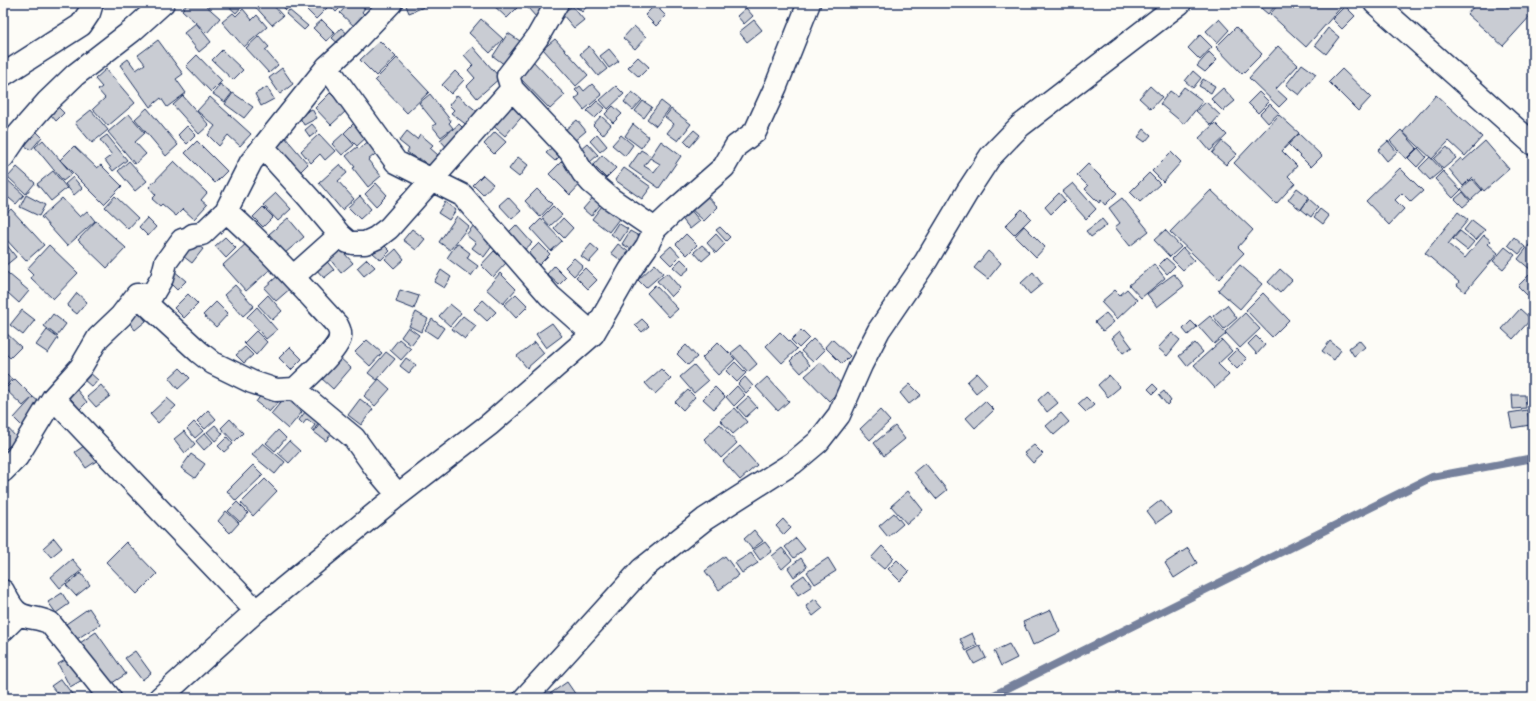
<svg xmlns="http://www.w3.org/2000/svg" width="1536" height="701" font-family="Dekko,sans-serif">
  <style>
    .lines { fill: none; stroke-linecap: round; stroke-linejoin: round }
    .stream { stroke: #76819c; stroke-width: 8 }
    .building { fill: #c9ccd3; stroke: #1b2f5e; fill-rule: evenodd }
    .minor-casing { stroke: #1b2f5e; stroke-width: 25 }
    .minor { stroke: #fdfcf7; stroke-width: 22 }
  </style>
  <rect width="100%" height="100%" fill="#fdfcf7"/>
  <filter id="ink" filterUnits="userSpaceOnUse"><feTurbulence type="fractalNoise" baseFrequency=".025" numOctaves="2"/><feDisplacementMap in="SourceGraphic" scale="8" xChannelSelector="R" yChannelSelector="G"/><feConvolveMatrix kernelMatrix="1 2 1 2 8 2 1 2 1" color-interpolation-filters="sRGB"/></filter>
  <g filter="url(#ink)">
    <g class="lines">
      <path class="stream" d="M988 698 1432 477 1533 458"/>
    </g>
    <path class="building" d="M188 3H203L220 18 207 33 182 10Z
      M225 3H245L236 13Z
      M252 3H271L283 16 272 25Z
      M279 3H294L286 10Z
      M300 3H322L327 8 316 19Z
      M328 3H345L336 12Z
      M349 3H365L362 6 365 8 362 12 366 16 355 27 340 13Z
      M405 3H422L424 7 409 13Z
      M491 3H512L517 8 507 18Z
      M534 3H541L545 8 536 17 528 8Z
      M572 3H590L582 12Z
      M1255 3H1278L1268 14Z
      M1280 3H1340L1343 5 1306 47 1270 14Z
      M1477 3H1533V13L1503 46 1467 14Z
      M655 5 666 16 656 26 645 15Z
      M572 6 584 20 574 28 562 14Z
      M1345 6 1355 16 1342 29 1332 19Z
      M746 8 753 16 744 24 737 16Z
      M243 9 252 20 257 15 267 27 244 47 222 22 233 13 236 16Z
      M289 10 308 26 304 30 286 14Z
      M481 19 503 39 490 53 469 33Z
      M1219 19 1229 30 1217 43 1206 31Z
      M322 20 335 33 326 41 313 28Z
      M754 20 762 30 747 42 739 32Z
      M196 23 211 42 199 52 184 33Z
      M634 26 646 37 635 49 623 38Z
      M1236 27 1262 54 1242 74 1216 47Z
      M341 28 350 36 341 46 332 38Z
      M1328 28 1339 37 1326 54 1315 45Z
      M508 33 520 41 519 43 523 46 509 68 493 56Z
      M1200 35 1212 47 1200 60 1188 48Z
      M259 36 269 47 265 50 278 65 269 73 246 48Z
      M555 39 588 75 576 86 543 49Z
      M158 40 183 74 176 79 186 93 167 107 161 98 150 107 120 65 128 59 136 70 145 64 138 55Z
      M380 41 396 57 376 76 360 60Z
      M589 46 607 69 598 76 580 54Z
      M1278 46 1298 65 1276 89 1287 99 1279 107 1249 78Z
      M473 47 500 78 477 98 467 86 475 78 468 70 473 65 464 55Z
      M609 49 619 61 609 68 600 56Z
      M222 50 243 70 233 80 212 60Z
      M1209 52 1217 60 1205 72 1197 66Z
      M197 55 222 81 211 92 186 66Z
      M638 57 649 67 639 77 628 67Z
      M397 58 429 92 407 113 375 80Z
      M531 59 565 95 550 109 516 74Z
      M1302 64 1316 74 1299 95 1286 85Z
      M282 68 293 84 280 94 269 78Z
      M106 69 135 103 108 126 93 109 105 98 98 90 102 87 95 79Z
      M1342 69 1371 97 1358 111 1329 82Z
      M455 71 464 80 451 94 442 85Z
      M1193 71 1201 78 1193 88 1185 81Z
      M1203 79 1215 86 1211 93 1199 86Z
      M220 84 232 93 225 102 213 94Z
      M592 84 602 95 584 110 575 99 580 95 575 90 580 86 584 91Z
      M616 86 624 94 608 109 600 100Z
      M1150 86 1162 97 1151 109 1139 98Z
      M267 87 274 99 261 106 255 94Z
      M1184 87 1203 101 1184 124 1160 104 1170 91 1177 96Z
      M1223 88 1235 101 1223 111 1211 99Z
      M632 92 642 100 633 110 624 102Z
      M1259 92 1269 102 1258 113 1248 103Z
      M233 93 253 107 244 118 225 104Z
      M330 93 347 110 331 125 315 108Z
      M430 94 451 121 449 123 453 128 441 137 432 126 436 124 419 103Z
      M457 95 479 113 468 126 451 113 454 110 449 105Z
      M1436 95 1482 137 1465 156 1449 141 1432 159 1403 132Z
      M183 96 209 125 199 134 173 105Z
      M210 97 251 134 240 146 228 135 219 146 208 135 215 126 197 111Z
      M511 99 526 112 505 136 490 123Z
      M597 101 605 108 595 118 587 111Z
      M643 101 652 107 644 118 635 111Z
      M661 101 670 108 656 126 647 119Z
      M53 102 64 113 56 121 46 109Z
      M1206 102 1220 115 1211 125 1196 111Z
      M1270 104 1279 113 1268 123 1260 114Z
      M613 106 622 114 613 123 605 114Z
      M147 108 178 145 166 156 135 119Z
      M312 109 317 118 304 125 299 116Z
      M671 109 691 124 678 141 667 133 674 124 665 117Z
      M91 110 108 130 92 143 75 123Z
      M129 114 145 133 135 142 146 154 135 164 108 132Z
      M1279 115 1299 133 1282 151 1297 166 1288 176 1295 183 1276 204 1234 163Z
      M601 116 611 125 603 135 593 125Z
      M357 120 370 134 357 146 344 133Z
      M577 120 586 131 574 141 565 130Z
      M1215 123 1227 135 1210 151 1199 138Z
      M312 124 318 131 310 137 305 130Z
      M459 124 469 134 450 151 440 140Z
      M633 124 649 137 641 148 625 136Z
      M187 126 196 135 187 144 178 135Z
      M34 129 42 137 31 150 22 144Z
      M1144 129 1151 135 1145 142 1138 137Z
      M694 130 700 135 690 147 684 141Z
      M1401 130 1417 148 1406 159 1390 141Z
      M407 131 417 139 420 134 433 145 430 148 438 155 429 166 419 158 418 160 407 152 409 149 399 141Z
      M495 132 506 142 494 154 484 144Z
      M344 133 354 145 342 155 332 144Z
      M319 134 335 151 325 160 320 154 311 163 301 151Z
      M597 134 607 146 600 152 590 141Z
      M1299 134 1322 156 1311 167 1288 144Z
      M107 135 127 160 113 171 105 160 112 155 100 140Z
      M621 135 633 145 625 156 612 145Z
      M284 136 308 164 299 173 274 144Z
      M43 140 72 174 63 181 35 147Z
      M370 140 379 151 368 160 381 176 368 187 353 168 355 167 346 156 357 147 359 149Z
      M197 141 227 171 215 183 185 153Z
      M559 141 567 149 555 161 546 153Z
      M661 141 681 156 659 188 629 167 641 150 651 156ZM650 158 660 164 654 172 644 166Z
      M1222 141 1237 154 1226 165 1212 153Z
      M1388 141 1397 152 1387 161 1378 150Z
      M1485 141 1509 169 1484 191 1472 177 1463 186 1449 169 1461 158 1463 161Z
      M587 143 598 155 590 162 579 150Z
      M74 146 97 168 101 165 122 186 104 204 60 160Z
      M1447 147 1456 158 1443 169 1434 159Z
      M1418 148 1426 157 1417 167 1408 158Z
      M1171 152 1181 162 1163 182 1152 171Z
      M602 155 616 168 606 178 593 165Z
      M518 157 528 165 519 177 509 169Z
      M1430 157 1442 170 1430 180 1419 168Z
      M564 159 585 179 570 195 549 174Z
      M129 161 147 181 135 191 118 171Z
      M174 161 207 193 201 200 207 205 194 219 183 209 176 216 162 204 160 206 152 199 156 195 149 187Z
      M340 164 347 173 338 181 354 199 342 210 319 183Z
      M1088 164 1117 193 1105 205 1101 200 1099 203 1085 189 1088 186 1077 175Z
      M17 167 35 183 26 194 8 177Z
      M624 168 651 187 642 199 615 180Z
      M1400 168 1423 191 1411 202 1402 193 1395 200 1404 209 1389 225 1366 201Z
      M53 171 67 188 51 201 37 184Z
      M1443 171 1461 190 1453 198 1435 179Z
      M1149 173 1160 184 1140 202 1130 192Z
      M483 175 493 184 483 195 473 185Z
      M3 176 24 195 16 204 3 193Z
      M73 177 82 188 74 195 65 184Z
      M1472 179 1482 190 1471 200 1461 189Z
      M376 183 387 195 376 206 365 194Z
      M1073 183 1096 209 1086 219 1062 192Z
      M1297 188 1309 197 1301 210 1288 200Z
      M537 189 552 204 540 217 525 201Z
      M1211 190 1253 230 1238 247 1244 253 1219 279 1170 232Z
      M701 191 718 207 704 221 688 206Z
      M1463 192 1470 201 1463 207 1455 199Z
      M276 193 291 209 278 221 263 205Z
      M1059 193 1065 200 1051 214 1045 207Z
      M596 194 604 200 591 216 583 209Z
      M26 195 45 205 39 216 20 207Z
      M115 196 138 218 128 229 105 207Z
      M360 196 371 209 360 219 348 207Z
      M508 197 521 211 512 219 499 205Z
      M62 198 80 217 87 211 95 221 67 246 41 217Z
      M1122 198 1149 231 1130 246 1115 227 1120 223 1109 208Z
      M3 199 10 207 3 214Z
      M1309 199 1318 207 1311 217 1301 209Z
      M445 202 456 210 449 220 438 213Z
      M605 202 622 215 609 232 592 219Z
      M553 206 562 215 550 226 542 217Z
      M263 207 273 217 263 227 253 217Z
      M689 208 700 221 690 229 680 216Z
      M11 209 44 245 26 261 3 236V216Z
      M1022 209 1031 218 1014 235 1005 226Z
      M1320 209 1329 216 1323 224 1314 217Z
      M1458 212 1468 220 1448 244 1465 258 1484 235 1491 241 1488 244 1498 253 1465 292 1457 285 1459 282 1425 253Z
      M457 216 469 226 450 250 439 242Z
      M147 218 156 227 148 236 139 227Z
      M288 218 304 237 285 253 269 234Z
      M563 218 573 228 564 238 554 228Z
      M541 219 562 241 551 251 531 229Z
      M1102 219 1107 225 1091 237 1086 231Z
      M1472 220 1485 230 1476 240 1464 230Z
      M96 221 126 248 107 268 78 240Z
      M618 223 628 229 620 241 611 234Z
      M474 225 495 242 484 257 472 248 476 243 466 235Z
      M516 225 532 243 522 252 507 234Z
      M1024 226 1045 247 1036 257 1015 236Z
      M720 227 730 237 726 241 716 230Z
      M412 229 425 239 416 250 403 240Z
      M1165 230 1181 247 1170 257 1154 240Z
      M630 231 641 237 633 250 622 244Z
      M1460 231 1474 242 1467 250 1453 239Z
      M686 234 697 245 687 255 676 244Z
      M716 234 725 244 716 253 707 243Z
      M225 237 236 248 226 258 215 246Z
      M1514 237 1525 247 1519 254 1508 245Z
      M189 239 203 249 192 263 179 253Z
      M3 240 16 257 5 266 3 263Z
      M250 240 274 266 246 291 223 265Z
      M1533 240V268L1531 270 1518 259Z
      M382 243 390 251 381 260 373 253Z
      M457 243 470 253 467 258 478 266 471 276 447 258Z
      M539 243 550 254 539 265 528 254Z
      M336 244 353 263 341 273 325 253Z
      M591 244 599 251 589 262 581 256Z
      M618 244 630 253 623 262 611 253Z
      M49 245 78 273 53 299 31 278 33 275 27 269Z
      M702 245 711 253 702 261 694 252Z
      M671 246 680 256 671 265 661 255Z
      M1505 247 1515 255 1503 269 1493 261Z
      M1183 248 1194 260 1183 270 1172 259Z
      M396 249 404 259 394 268 385 259Z
      M494 251 506 263 493 277 481 265Z
      M988 251 1001 263 988 279 974 268Z
      M324 258 334 270 324 278 314 267Z
      M574 258 583 266 574 276 565 267Z
      M1166 258 1175 266 1167 274 1159 265Z
      M367 259 375 267 364 276 357 268Z
      M681 259 690 268 682 275 673 267Z
      M655 264 663 273 646 288 638 280Z
      M1154 264 1165 278 1141 298 1129 285Z
      M1240 265 1262 284 1240 309 1218 290Z
      M554 266 566 278 559 285 547 274Z
      M585 268 597 280 588 289 576 277Z
      M3 269 29 291 19 303 8 293 3 298Z
      M1280 269 1292 280 1280 293 1268 282Z
      M173 270 186 281 177 290 165 278Z
      M441 270 451 277 444 288 434 282Z
      M1033 272 1042 284 1030 294 1021 283Z
      M1532 272 1533 273V289L1527 295 1518 286Z
      M500 273 516 289 503 304 486 289Z
      M667 273 680 288 671 297 657 281Z
      M280 274 292 287 276 301 264 288Z
      M1174 274 1184 286 1157 307 1147 294Z
      M235 285 254 306 243 316 224 295Z
      M655 285 678 309 669 317 647 293Z
      M1127 289 1137 300 1117 319 1101 302 1115 290 1120 295Z
      M400 290 419 296 414 309 396 302Z
      M77 293 87 302 77 314 67 306Z
      M1263 293 1289 320 1272 337 1246 310Z
      M188 294 198 304 184 318 174 308Z
      M516 294 528 306 516 318 504 305Z
      M268 295 282 311 272 320 258 305Z
      M483 300 496 312 487 321 474 309Z
      M216 302 228 314 216 327 203 315Z
      M450 304 461 313 450 326 439 316Z
      M1227 305 1237 318 1224 329 1213 316Z
      M257 307 277 330 266 339 247 317Z
      M1520 309 1531 319 1513 339 1502 329Z
      M22 310 35 320 23 335 10 325Z
      M137 310 146 321 135 330 126 318Z
      M416 312 428 319 421 332 409 326Z
      M1106 313 1114 322 1103 331 1095 322Z
      M1245 313 1260 329 1240 348 1225 332Z
      M53 314 66 324 57 336 44 326Z
      M463 316 476 326 465 339 452 329Z
      M1210 316 1226 334 1214 344 1198 326Z
      M432 319 444 328 437 338 425 330Z
      M642 319 649 326 642 332 635 325Z
      M1191 321 1197 327 1188 335 1183 329Z
      M552 323 562 336 546 348 536 334Z
      M408 327 419 335 411 345 401 337Z
      M3 330 21 347 10 358 3 351Z
      M47 330 58 338 48 353 36 345Z
      M801 330 809 338 799 348 791 340Z
      M256 331 267 342 256 355 244 343Z
      M1120 331 1132 347 1123 353 1112 338Z
      M780 332 797 349 782 363 766 346Z
      M1172 333 1180 340 1167 356 1158 348Z
      M1256 336 1265 345 1257 354 1248 344Z
      M399 339 411 349 401 360 390 350Z
      M813 339 825 350 813 362 801 351Z
      M832 339 850 356 842 364 825 347Z
      M367 340 382 353 370 366 355 352Z
      M1222 340 1232 351 1218 364 1229 375 1215 388 1194 365Z
      M1359 340 1365 347 1354 356 1349 348Z
      M1330 341 1341 350 1334 360 1322 351Z
      M535 342 544 353 527 368 517 356Z
      M718 342 735 359 718 375 702 358Z
      M1195 343 1203 352 1187 366 1179 356Z
      M686 345 697 357 688 365 677 354Z
      M741 345 757 364 748 372 731 353Z
      M245 347 253 355 244 363 236 355Z
      M290 347 302 359 291 370 279 358Z
      M1237 349 1247 359 1237 369 1227 359Z
      M386 352 395 359 377 380 368 373Z
      M799 352 810 365 801 373 790 361Z
      M338 356 351 368 333 389 320 377Z
      M406 358 416 365 409 373 400 366Z
      M735 362 746 373 737 382 726 371Z
      M821 362 844 387 829 401 805 376Z
      M694 365 708 381 694 393 680 377Z
      M180 368 190 378 178 389 169 378Z
      M661 369 671 379 655 394 645 383Z
      M3 372 12 379 3 390Z
      M89 372 98 380 92 387 83 379Z
      M977 373 987 384 976 393 967 382Z
      M1109 375 1120 387 1108 397 1098 385Z
      M745 377 753 386 746 393 738 384Z
      M767 377 789 401 778 411 756 387Z
      M15 379 33 397 23 406 5 389Z
      M379 379 390 389 375 406 364 396Z
      M71 383 87 402 80 409 63 390Z
      M910 384 921 395 909 404 900 393Z
      M1153 384 1158 389 1153 394 1148 389Z
      M101 385 110 396 96 407 87 397Z
      M737 386 745 395 734 406 726 397Z
      M715 387 725 397 714 409 703 399Z
      M266 388 280 400 269 412 256 402Z
      M688 390 695 397 683 410 675 402Z
      M1048 391 1058 403 1047 412 1038 400Z
      M1164 391 1171 401 1167 405 1159 395Z
      M1512 395H1525L1526 408 1513 409Z
      M33 397 43 405 23 427 14 418Z
      M285 397 302 412 288 429 271 414Z
      M748 397 757 407 746 417 737 407Z
      M1086 397 1094 405 1086 412 1078 404Z
      M167 398 176 406 158 423 150 414Z
      M360 399 373 409 361 425 348 415Z
      M985 401 994 410 975 428 966 418Z
      M308 408 322 419 313 431 311 430 315 425 307 419 303 424 299 420Z
      M735 408 747 422 733 434 720 420Z
      M208 410 216 419 205 429 197 421Z
      M880 410 890 421 870 440 860 429Z
      M1527 410 1530 425 1512 428 1509 413Z
      M1061 413 1069 422 1054 435 1046 426Z
      M230 419 243 433 234 442 221 428Z
      M322 421 334 430 326 441 314 432Z
      M194 422 203 431 195 438 187 429Z
      M3 423 17 438 3 452Z
      M720 424 737 443 721 458 704 439Z
      M215 425 223 434 215 441 207 432Z
      M895 426 905 439 884 456 874 443Z
      M278 430 286 438 275 451 266 443Z
      M184 431 195 444 185 453 174 439Z
      M205 433 213 442 204 450 196 441Z
      M227 437 233 444 224 452 218 446Z
      M289 441 300 451 289 463 278 453Z
      M90 442 101 458 86 468 75 452Z
      M263 443 285 462 275 474 252 455Z
      M1034 445 1043 454 1033 463 1024 453Z
      M740 446 757 465 740 480 723 461Z
      M191 454 205 464 195 478 181 468Z
      M925 463 947 490 936 499 914 472Z
      M253 465 263 475 236 501 227 491Z
      M265 479 277 491 253 516 241 503Z
      M908 491 923 510 907 524 891 506Z
      M1161 500 1171 513 1156 523 1147 511Z
      M237 502 248 513 240 522 228 511Z
      M226 511 239 523 230 533 218 521Z
      M894 513 903 524 888 537 879 526Z
      M783 519 791 528 784 535 776 526Z
      M754 530 763 541 752 549 744 539Z
      M54 538 62 548 51 557 43 548Z
      M796 538 805 549 794 558 785 547Z
      M126 542 157 574 137 594 106 562Z
      M765 542 772 551 760 560 753 550Z
      M882 546 894 558 884 569 871 558Z
      M782 548 792 560 782 569 772 556Z
      M1188 548 1197 563 1174 578 1165 563Z
      M751 553 758 563 742 573 735 563Z
      M725 556 739 575 719 590 705 571Z
      M801 558 807 567 794 577 788 568Z
      M828 558 836 571 815 584 807 572Z
      M72 559 82 570 60 588 51 577Z
      M897 560 909 572 900 581 888 569Z
      M81 573 90 585 76 596 66 585Z
      M804 575 812 586 798 595 791 584Z
      M62 593 69 604 56 613 48 602Z
      M815 599 823 608 813 616 806 606Z
      M89 608 100 624 77 639 66 624Z
      M1051 610 1060 632 1033 645 1023 622Z
      M96 632 126 674 109 685 80 643Z
      M972 633 977 645 966 651 960 639Z
      M1009 644 1017 658 1001 666 994 651Z
      M980 646 986 658 974 664 968 652Z
      M135 651 151 673 142 680 125 658Z
      M71 657 84 679 70 687 58 664Z
      M61 679 75 698H61L51 686Z
      M567 682 578 698H544Z"/>
    <g class="lines">
      <defs>
        <path id="minor" d="M557 3 537 38 508 76 512 89 570 151 583 173 591 182 611 199 655 229
          M1375 3 1533 144
          M327 67 396 162 462 195 550 296 593 334
          M3 75 81 25 89 13 92 3
          M263 147 309 198 340 235 348 242 353 243H365L376 238 389 228 512 89
          M3 157 18 135 47 102 75 75 132 31 163 3
          M226 211C266 246 301 286 337 325 339 329 341 332 340 337 340 348 304 380 295 389
          M293 277 340 235
          M137 295 199 352 213 363 252 382 276 390 295 389 354 438 377 470 398 495
          M53 398 256 611
          M3 471 17 457 53 398 81 367 98 338 121 316 137 295H152L162 278 166 262 182 240 189 238 193 235 202 234 226 211 251 162 327 67 352 44 391 3
          M3 591C7 598 12 610 20 614 29 619 39 617 50 623L110 698
          M3 630 19 614
          M160 698 256 611 398 495 490 424 593 334 630 270 647 246 655 229 676 209 724 167 736 146 755 132 776 86 809 3
          M525 698 642 569 705 519 793 463 818 442 839 415 861 365 879 330 926 261 969 189 990 157 1020 126 1180 3"/>
      </defs>
      <use href="#minor" class="minor-casing"/>
      <use href="#minor" class="minor"/>
    </g>
  </g>
  <rect width="1536" height="701" fill="none" stroke="#fdfcf7" stroke-width="16"/>
  <rect x="8" y="8" width="1520" height="685" fill="none" stroke="#1b2f5e" stroke-width="1.5" filter="url(#ink)"/>
</svg>
